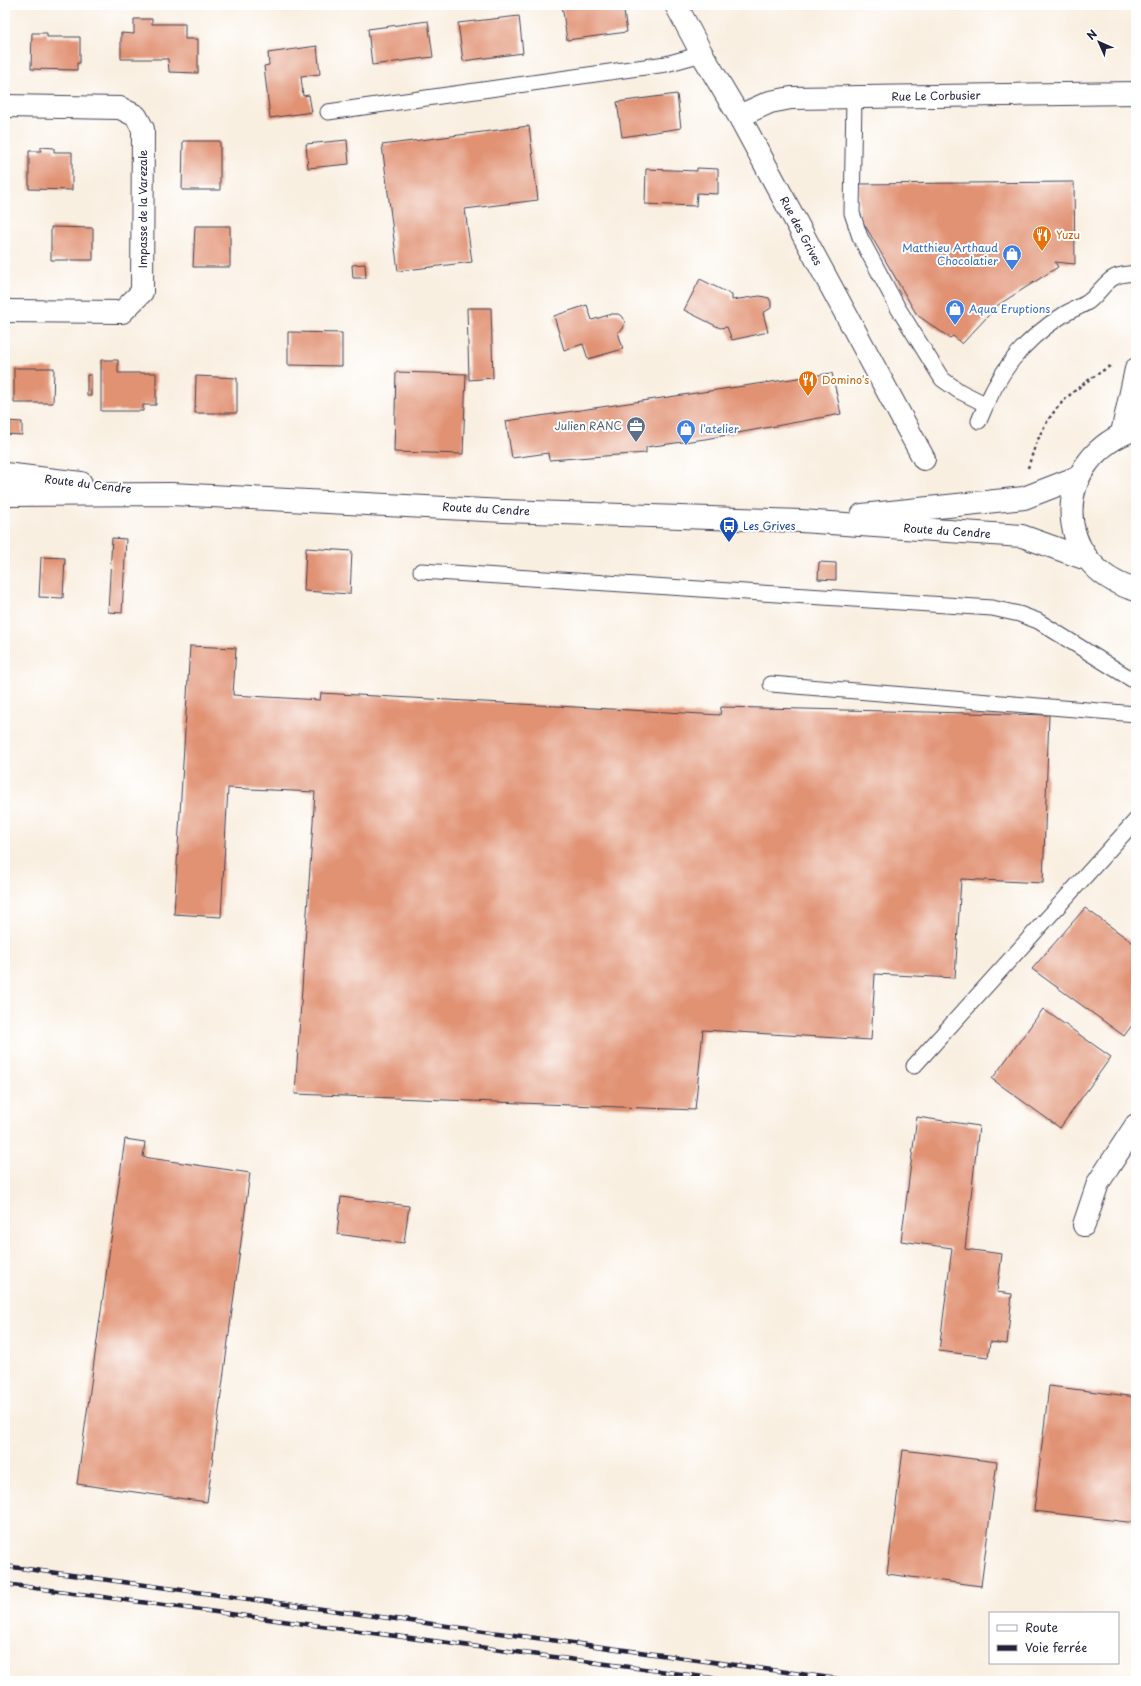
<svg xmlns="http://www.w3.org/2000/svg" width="1141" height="1686" font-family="'Playpen Sans',sans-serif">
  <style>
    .building { fill: #e19273 }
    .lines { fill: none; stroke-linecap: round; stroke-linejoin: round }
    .service-casing { stroke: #424154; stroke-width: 17 }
    .minor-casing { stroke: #424154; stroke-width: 24 }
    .secondary-casing { stroke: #424154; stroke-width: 24 }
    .path { stroke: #424154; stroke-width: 2.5; stroke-dasharray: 3 3; stroke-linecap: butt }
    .service { stroke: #fff; stroke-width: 15 }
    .minor { stroke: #fff; stroke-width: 22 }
    .secondary { stroke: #fff; stroke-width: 22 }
    .rail-casing { stroke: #22223b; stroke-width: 4.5 }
    .rail { stroke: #fff; stroke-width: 3; stroke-dasharray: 9; stroke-linecap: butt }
    .labels { text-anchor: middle; stroke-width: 4; stroke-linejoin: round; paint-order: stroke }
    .street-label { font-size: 11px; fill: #22223b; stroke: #fff }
    .food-label { font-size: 11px; fill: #c56008; stroke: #fff; text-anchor: start }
    .shop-label { font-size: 11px; fill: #366cbe; stroke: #fff; text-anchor: start }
    .service-label { font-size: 11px; fill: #4e5e75; stroke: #fff; text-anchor: end }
    .transit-label { font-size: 11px; fill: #164399; stroke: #fff; text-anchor: start }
  </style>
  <rect width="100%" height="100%" fill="#fff"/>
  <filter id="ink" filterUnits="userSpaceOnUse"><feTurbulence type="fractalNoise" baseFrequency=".025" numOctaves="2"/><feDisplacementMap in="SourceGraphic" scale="8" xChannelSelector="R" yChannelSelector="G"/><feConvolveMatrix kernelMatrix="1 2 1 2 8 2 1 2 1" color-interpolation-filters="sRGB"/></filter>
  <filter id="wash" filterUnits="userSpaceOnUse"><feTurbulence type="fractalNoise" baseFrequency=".012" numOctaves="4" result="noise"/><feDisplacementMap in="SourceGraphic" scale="16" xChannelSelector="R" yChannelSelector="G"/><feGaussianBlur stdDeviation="0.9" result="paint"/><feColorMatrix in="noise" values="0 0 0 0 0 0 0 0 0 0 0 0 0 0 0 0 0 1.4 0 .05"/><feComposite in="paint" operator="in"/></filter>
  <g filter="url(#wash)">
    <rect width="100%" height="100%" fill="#f9efe1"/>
    <g id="blocks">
      <path class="building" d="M562 5H623L627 32 567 40Z
        M519 16 523 53 463 61 458 23Z
        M134 19H152V24H185V39H198V73L169 72 168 59H121V33L134 34Z
        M428 21 433 57 372 65 368 29Z
        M32 33H47V37H80V63H77V70L31 69Z
        M317 46 320 74 301 76 303 96 309 95 312 112 270 118 264 66 269 65 268 53Z
        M677 94 681 128 622 137 617 102Z
        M529 126 538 200 465 209 472 262 398 271 382 145Z
        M347 140 349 164 308 168 306 144Z
        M183 141H220V190H182Z
        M41 147 54 148V152H72V190L29 189V151H41Z
        M697 168 718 169V194L697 193 696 206 645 204 646 169 697 171Z
        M1074 182 1075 264 1055 262 1058 267 998 305 962 344 953 336 950 338 917 315 859 215V184Z
        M195 226H230V267H193Z
        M51 227 93 228V260H51Z
        M365 264 366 278H353L352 265Z
        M700 279 732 295V300L760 296 769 298 771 302V308L763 313 768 332 732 340 727 327 720 328 684 310Z
        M587 305 592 320 612 314H618L623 317 625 322 623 329 618 332 623 349 588 359 583 344 564 350 554 316Z
        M467 308H491L493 378 469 380Z
        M288 332 342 333V366L288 365Z
        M101 360H118V373H156V405H143V411H101Z
        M14 368H54L53 403H14Z
        M396 372 466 374 463 454 394 452Z
        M832 373 841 414 705 439 646 447V453L549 460 548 453 512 458 506 421Z
        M87 375H91V396H87Z
        M196 376 237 378V413H195Z
        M5 421 22 422V435L5 434Z
        M112 538 126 539 122 613 108 612Z
        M306 548 352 551 350 594 304 591Z
        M41 557 65 558 63 598 39 597Z
        M819 562 836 563V580L818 579Z
        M190 646 236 648 233 695 320 700 321 693 720 715 721 707 1049 715 1043 883 961 879 955 978 875 974 871 1040 703 1030 695 1110 295 1094 315 792 228 788 221 917 174 914Z
        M1085 908 1136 945V1020L1124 1036 1032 969Z
        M1043 1009 1111 1057 1060 1128 992 1079Z
        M917 1117 979 1126 965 1249 1002 1254 997 1292 1012 1294 1007 1344 990 1342 988 1357 939 1351 952 1248 901 1241Z
        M125 1139 145 1142 143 1157 250 1173 207 1502 77 1484Z
        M341 1197 409 1206 404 1243 337 1234Z
        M1049 1386 1136 1397V1523L1034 1511Z
        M903 1450 997 1462 981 1586 887 1574Z"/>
    </g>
  </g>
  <g filter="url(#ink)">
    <use href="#blocks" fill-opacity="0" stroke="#424154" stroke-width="1"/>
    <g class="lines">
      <defs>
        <path id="service" d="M854 97 852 213 860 237 898 308 942 379 959 391 985 404
          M328 112 666 64 702 54
          M979 421C998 374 1019 343 1063 315 1071 310 1080 307 1088 302 1098 295 1104 282 1115 277 1121 274 1129 274 1136 273
          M421 571 992 608 1019 614 1038 621 1136 682
          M771 684 1136 714
          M914 1066 1136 820"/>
        <path id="minor" d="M676 5 702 54 739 116 924 459
          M5 106 120 108 136 116 143 129 142 292 122 312 5 311
          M739 116 770 102 791 98 1136 93
          M1122 433 1136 369
          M1084 1225 1098 1183 1136 1125"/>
        <path id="secondary" d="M1136 429C1051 457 1049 565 1136 590
          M5 474 81 483
          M5 495 171 494 504 511 801 521 1022 536 1089 560
          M862 515 1024 498 1078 477"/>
      </defs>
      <use href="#service" class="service-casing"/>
      <use href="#minor" class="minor-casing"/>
      <use href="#secondary" class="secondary-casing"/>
      <path class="path" d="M1028 468C1044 413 1063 396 1110 366"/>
      <use href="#service" class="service"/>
      <use href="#minor" class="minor"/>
      <use href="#secondary" class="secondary"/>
      <defs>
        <path id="rail" d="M5 1566 853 1681
          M5 1584 734 1681"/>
      </defs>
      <use href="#rail" class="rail-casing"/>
      <use href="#rail" class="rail"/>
    </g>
  </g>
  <defs>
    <symbol id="restaurant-pin" viewBox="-11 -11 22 30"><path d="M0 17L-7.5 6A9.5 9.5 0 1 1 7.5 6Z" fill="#e8710a" stroke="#fff"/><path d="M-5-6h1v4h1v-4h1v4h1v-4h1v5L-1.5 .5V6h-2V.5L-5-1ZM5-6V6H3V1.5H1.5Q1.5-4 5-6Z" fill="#fff"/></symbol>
    <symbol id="shop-pin" viewBox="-11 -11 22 30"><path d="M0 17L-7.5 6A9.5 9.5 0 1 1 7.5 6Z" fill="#3f7fe0" stroke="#fff"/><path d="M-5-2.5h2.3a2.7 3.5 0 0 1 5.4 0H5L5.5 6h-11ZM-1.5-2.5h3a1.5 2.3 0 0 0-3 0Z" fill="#fff"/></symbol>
    <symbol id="office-pin" viewBox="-11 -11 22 30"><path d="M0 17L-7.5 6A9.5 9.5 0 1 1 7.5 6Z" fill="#5c6f8a" stroke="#fff"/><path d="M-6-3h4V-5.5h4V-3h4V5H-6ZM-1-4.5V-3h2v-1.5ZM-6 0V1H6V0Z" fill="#fff"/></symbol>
    <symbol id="bus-pin" viewBox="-11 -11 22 30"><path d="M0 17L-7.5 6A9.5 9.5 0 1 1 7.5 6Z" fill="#1a4fb4" stroke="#fff"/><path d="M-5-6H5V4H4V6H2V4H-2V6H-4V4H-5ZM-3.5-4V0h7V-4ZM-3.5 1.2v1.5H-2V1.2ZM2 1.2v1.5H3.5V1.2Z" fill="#fff"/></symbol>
  </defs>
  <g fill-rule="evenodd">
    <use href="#restaurant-pin" x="1031" y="224" width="22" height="30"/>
    <use href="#shop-pin" x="1001" y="243" width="22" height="30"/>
    <use href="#shop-pin" x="944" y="298" width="22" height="30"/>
    <use href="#restaurant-pin" x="797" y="369" width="22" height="30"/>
    <use href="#office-pin" x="625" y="415" width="22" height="30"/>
    <use href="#shop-pin" x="675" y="418" width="22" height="30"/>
    <use href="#bus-pin" x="718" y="515" width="22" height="30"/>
  </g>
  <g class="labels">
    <g class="street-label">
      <text transform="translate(936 96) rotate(-1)" y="4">Rue Le Corbusier</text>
      <text transform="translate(143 209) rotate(-90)" y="4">Impasse de la Varezale</text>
      <text transform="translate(801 231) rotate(62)" y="4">Rue des Grives</text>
      <text transform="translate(88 484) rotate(7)" y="4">Route du Cendre</text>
      <text transform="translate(486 509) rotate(3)" y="4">Route du Cendre</text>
      <text transform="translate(947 531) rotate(4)" y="4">Route du Cendre</text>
    </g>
    <g class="food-label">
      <text x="1056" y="239">Yuzu</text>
      <text x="822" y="384">Domino's</text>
    </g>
    <g class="shop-label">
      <text x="998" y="252" text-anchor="end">Matthieu Arthaud<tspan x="998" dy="13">Chocolatier</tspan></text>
      <text x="969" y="313">Aqua Eruptions</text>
      <text x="700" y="433">l'atelier</text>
    </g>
    <g class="service-label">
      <text x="622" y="430">Julien RANC</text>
    </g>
    <g class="transit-label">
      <text x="743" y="530">Les Grives</text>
    </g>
  </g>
  <rect width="1141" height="1686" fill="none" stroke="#fff" stroke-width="20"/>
  <rect x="989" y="1612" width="130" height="52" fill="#ffffff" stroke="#a7a7b1"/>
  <rect x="997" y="1625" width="20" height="6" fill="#ffffff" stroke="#a7a7b1"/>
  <text x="1025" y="1632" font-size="12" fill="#22223b">Route</text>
  <rect x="997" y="1645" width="20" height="6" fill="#22223b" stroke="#a7a7b1"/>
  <text x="1025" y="1652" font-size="12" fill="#22223b">Voie ferrée</text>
  <g transform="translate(1099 42) rotate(315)" stroke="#ffffff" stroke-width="3" paint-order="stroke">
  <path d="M0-3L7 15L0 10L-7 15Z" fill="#22223b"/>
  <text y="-6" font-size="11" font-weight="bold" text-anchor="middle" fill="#22223b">N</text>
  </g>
</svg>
